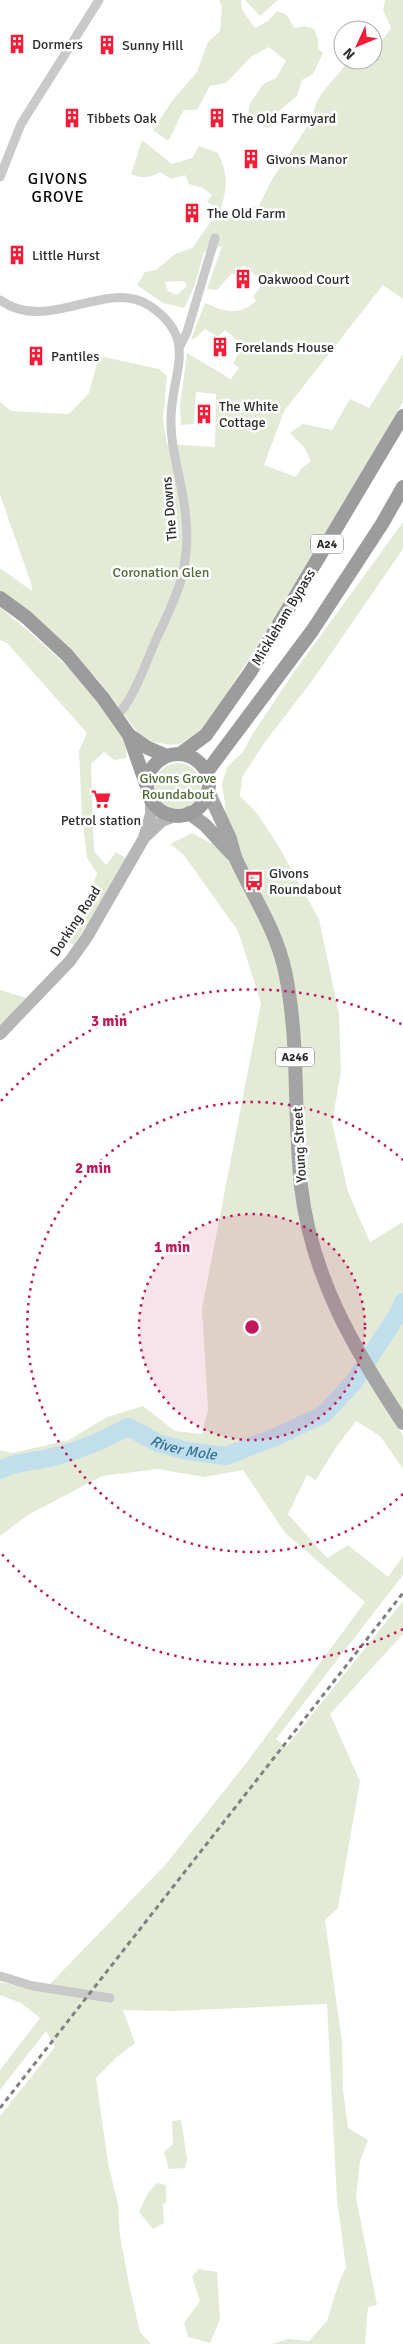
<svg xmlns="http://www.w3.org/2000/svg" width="403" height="2344" font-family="Signika,sans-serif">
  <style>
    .green { fill: #e3ebd7; fill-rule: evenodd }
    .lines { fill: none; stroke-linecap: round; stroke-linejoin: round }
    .river { stroke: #c1deed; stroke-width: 18 }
    .minor { stroke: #c9c9c9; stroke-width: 9 }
    .secondary { stroke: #b6b6b6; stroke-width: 12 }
    .primary { stroke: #a4a4a4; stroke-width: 14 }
    .trunk { stroke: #9c9c9c; stroke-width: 14 }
    .rail { stroke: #818181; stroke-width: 3; stroke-dasharray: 5 4; stroke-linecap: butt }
    .ring { fill: none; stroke: #c2185b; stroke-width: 2.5; stroke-dasharray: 2.5 5 }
    .labels { text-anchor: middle; stroke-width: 5; stroke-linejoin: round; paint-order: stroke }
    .shield { fill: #fff; stroke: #6b6b6b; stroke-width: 1 }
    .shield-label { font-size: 12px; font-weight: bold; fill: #2c2c2c }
    .poi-label { font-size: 14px; fill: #2c2c2c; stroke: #fff; text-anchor: start }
    .street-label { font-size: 14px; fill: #2c2c2c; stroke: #fff }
    .park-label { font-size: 14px; fill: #516a36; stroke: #fff }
    .water-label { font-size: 15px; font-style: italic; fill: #347394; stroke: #fff }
    .quarter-label { font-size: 16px; letter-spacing: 1px; fill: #000; stroke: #fff }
    .centre { fill: #c2185b; stroke: #fff; stroke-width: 2.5 }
    .ring-label { font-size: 15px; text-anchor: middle; font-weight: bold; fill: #c2185b; stroke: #fff; stroke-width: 5; stroke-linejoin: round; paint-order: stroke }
  </style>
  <rect width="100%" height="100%" fill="#fff"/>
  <path class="green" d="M219 0H241L242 10 255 28 268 21 277 11 287 15 294 28 305 26 314 29 318 39V49L323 53 313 74 302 80 297 96 279 111 275 124 268 128 248 118 249 105 263 84 276 78 286 61 269 47 252 56 226 83 210 86 197 110H184C177 120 175 131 168 141L153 130 172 101 197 72 208 42 220 31 222 7Z
    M245 0H278L260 16Z
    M385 0H403V299L383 285 284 411 264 465 296 477 301 469 311 461 304 447 290 433 303 424 332 430 350 399 369 408 403 354V402L283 607 204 728 182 743 171 745 153 742 138 733 99 681 64 646 0 592V568L32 591 31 583 0 495V402L11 411 69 414 89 393 99 356 159 369 167 376 163 418 167 444 215 447 216 394 196 392 194 424 181 425 180 406 187 353 231 379 239 368 233 363 243 345 225 330 218 337 205 329 194 339H191L205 303C225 311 238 317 256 301L253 296 264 283 244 265 234 275 232 273 217 290 207 289 222 246 204 252 195 285 184 308 163 303 137 285 145 272 156 270 175 254 192 248 210 223 218 216 240 209 259 206 271 181 313 118C313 94 338 79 348 60H373V44L380 43 391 28 383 10ZM184 281 187 286 177 295 168 291 165 282Z
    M142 140 172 164 192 158 199 146 218 153C229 177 227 185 221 210L207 202 212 195 203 188 189 184 185 175 171 179 160 172C149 178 143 179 131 174Z
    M403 522V549L312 681 265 742 242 777 240 796 257 813 279 847 319 919 339 1014 341 1072 332 1122 348 1192 370 1242 403 1222V1415L399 1429 403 1435V1469L380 1436 356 1421 335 1449 316 1480 307 1475 288 1514 327 1558 348 1545 388 1577 403 1556V1575L276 1739 286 1747 403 1601V1634L330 1714 360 1781 338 1908 325 1920 342 2042 343 2090 348 2128 368 2140 360 2162 356 2197 377 2305 368 2307 365 2344H272L288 2339 309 2341 327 2321 339 2282 346 2267 337 2200 327 2004 173 2011 123 2010 135 2043 117 2057 96 2078 108 2163 118 2204 120 2236 129 2284 140 2332 151 2344H0V2116L55 2047 46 2031 0 2090V2070L40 2018 21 2003 0 1995V1982L46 1992 49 1985 166 1864 247 1762 365 1602 285 1533 243 1470 204 1477 158 1469 102 1476 28 1515 0 1536V1450L12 1453 69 1440 107 1417 143 1406 175 1431 202 1434 208 1409 202 1309 261 1003 238 931 183 854 170 844 192 833 211 843 224 824 225 804 222 784 227 767 243 752 252 735 294 672Z
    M0 607C31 634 134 715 126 758L114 760 104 752 91 764 94 851 106 865 116 852 127 859 74 945 67 942V937L91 899V891L97 873 87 858 82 816 79 751 87 733 7 643 0 640Z
    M155 786a23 23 0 1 1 46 0a23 23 0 1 1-46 0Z
    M0 990 27 998 0 1030Z
    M181 2120 187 2159 185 2168 169 2169 164 2152 173 2144 172 2121Z
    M157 2183 166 2185V2203L163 2204 164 2223 153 2229 139 2212 148 2193Z
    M198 2269 217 2272 220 2319 210 2343 188 2337 184 2323 200 2301 192 2277Z"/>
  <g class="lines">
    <path class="river" id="s1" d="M0 1470C16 1461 35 1462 53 1457 82 1450 102 1440 128 1427L158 1443 187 1451 226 1456 278 1436 324 1414 353 1383 398 1314 403 1302"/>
    <path class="minor" d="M0 177 21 124 99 0
      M0 300C48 335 106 277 150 306 200 340 171 372 171 419 170 452 184 486 186 520 188 539 186 561 181 580 175 601 164 622 155 642 144 667 135 696 117 716
      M180 346 187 332 215 238
      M0 1976 33 1986 110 1998"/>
    <path class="secondary" d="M144 838 151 814V800
      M0 1034 70 961 87 937 144 838 162 821 175 816"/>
    <path class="primary" d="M208 791C215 807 223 823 230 839 232 845 233 851 235 857 252 895 276 929 285 971 300 1042 293 1114 301 1186 311 1276 354 1349 403 1423
      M189 813 205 825 232 854"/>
    <path class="trunk" d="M0 598 26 617 67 655 103 698 129 735 146 784
      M129 735 148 748 167 756
      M180 754 206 735 251 671 403 416
      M147 785a31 31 0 1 1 62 0a31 31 0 1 1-62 0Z
      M206 773 312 631 382 524 403 487"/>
    <path class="rail" d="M0 2108 403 1593"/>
  </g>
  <circle cx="252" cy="1327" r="113" fill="#c2185b" fill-opacity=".12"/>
  <g class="ring">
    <circle cx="252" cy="1327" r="113"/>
    <path d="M403 1494A225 225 0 1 1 403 1160"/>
    <path d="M403 1629A338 338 0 0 1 1 1553M1 1101A338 338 0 0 1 403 1025"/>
  </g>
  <defs>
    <symbol id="building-bare" viewBox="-9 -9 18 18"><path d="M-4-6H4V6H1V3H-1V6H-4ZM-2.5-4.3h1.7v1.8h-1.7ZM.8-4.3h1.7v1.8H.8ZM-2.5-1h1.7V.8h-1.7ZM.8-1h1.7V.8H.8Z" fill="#f41c36" stroke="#fff" stroke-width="2.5" paint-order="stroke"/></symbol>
    <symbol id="supermarket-bare" viewBox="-9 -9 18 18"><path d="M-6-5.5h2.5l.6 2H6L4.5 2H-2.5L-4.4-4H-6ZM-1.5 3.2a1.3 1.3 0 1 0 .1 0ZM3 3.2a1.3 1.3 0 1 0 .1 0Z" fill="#f41c36" stroke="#fff" stroke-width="2.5" paint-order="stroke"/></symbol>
    <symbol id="bus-bare" viewBox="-9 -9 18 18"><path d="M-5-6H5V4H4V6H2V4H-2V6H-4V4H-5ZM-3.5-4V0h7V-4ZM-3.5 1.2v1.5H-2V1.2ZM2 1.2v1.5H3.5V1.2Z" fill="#f41c36" stroke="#fff" stroke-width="2.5" paint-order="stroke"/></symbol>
  </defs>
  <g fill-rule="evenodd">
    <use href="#building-bare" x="3" y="30" width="28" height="28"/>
    <use href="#building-bare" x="93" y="31" width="28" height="28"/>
    <use href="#building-bare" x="58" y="104" width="28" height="28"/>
    <use href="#building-bare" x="203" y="104" width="28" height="28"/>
    <use href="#building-bare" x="237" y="145" width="28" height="28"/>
    <use href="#building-bare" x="178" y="199" width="28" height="28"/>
    <use href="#building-bare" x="3" y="241" width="28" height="28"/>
    <use href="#building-bare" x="229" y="265" width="28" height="28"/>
    <use href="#building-bare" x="206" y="333" width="28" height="28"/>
    <use href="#building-bare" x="22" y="342" width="28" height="28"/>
    <use href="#building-bare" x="190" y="400" width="28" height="28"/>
    <use href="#supermarket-bare" x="87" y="785" width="28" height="28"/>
    <use href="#bus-bare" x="240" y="867" width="28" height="28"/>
  </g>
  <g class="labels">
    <g class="shield">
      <rect x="311" y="534.5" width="32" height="19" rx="4"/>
      <rect x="276" y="1047.5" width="38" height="19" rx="4"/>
    </g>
    <g class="shield-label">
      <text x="327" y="548">A24</text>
      <text x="295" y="1061">A246</text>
    </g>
    <g class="poi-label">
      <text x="32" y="49">Dormers</text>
      <text x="122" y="50">Sunny Hill</text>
      <text x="87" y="123">Tibbets Oak</text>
      <text x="232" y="123">The Old Farmyard</text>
      <text x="266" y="164">Givons Manor</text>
      <text x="207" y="218">The Old Farm</text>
      <text x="32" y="260">Little Hurst</text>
      <text x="258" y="284">Oakwood Court</text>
      <text x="235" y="352">Forelands House</text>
      <text x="51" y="361">Pantiles</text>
      <text x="219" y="411">The White<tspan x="219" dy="16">Cottage</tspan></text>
      <text x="101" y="825" text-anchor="middle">Petrol station</text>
      <text x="269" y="878">Givons<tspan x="269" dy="16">Roundabout</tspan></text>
    </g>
    <g class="street-label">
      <text transform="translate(169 509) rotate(-95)" y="5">The Downs</text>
      <text transform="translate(283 617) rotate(-59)" y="5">Mickleham Bypass</text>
      <text transform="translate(75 921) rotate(-57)" y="5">Dorking Road</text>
      <text transform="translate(299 1145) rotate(-93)" y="5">Young Street</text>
    </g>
    <g class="park-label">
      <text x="161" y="577">Coronation Glen</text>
      <text x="178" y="783">Givons Grove<tspan x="178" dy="16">Roundabout</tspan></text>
    </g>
    <g class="water-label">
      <text dy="5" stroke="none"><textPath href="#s1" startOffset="196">River Mole</textPath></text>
    </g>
    <g class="quarter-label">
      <text x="58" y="184">GIVONS<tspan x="58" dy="18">GROVE</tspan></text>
    </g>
  </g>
  <circle cx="252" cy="1327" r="8" class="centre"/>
  <g class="ring-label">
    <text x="109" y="1026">3 min</text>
    <text x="93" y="1173">2 min</text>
    <text x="172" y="1252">1 min</text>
  </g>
  <g transform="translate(358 45) rotate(226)"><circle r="24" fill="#ffffff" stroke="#ababab"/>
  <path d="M0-4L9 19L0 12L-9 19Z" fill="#f41c36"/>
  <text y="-8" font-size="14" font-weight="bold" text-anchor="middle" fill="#2c2c2c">N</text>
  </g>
</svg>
